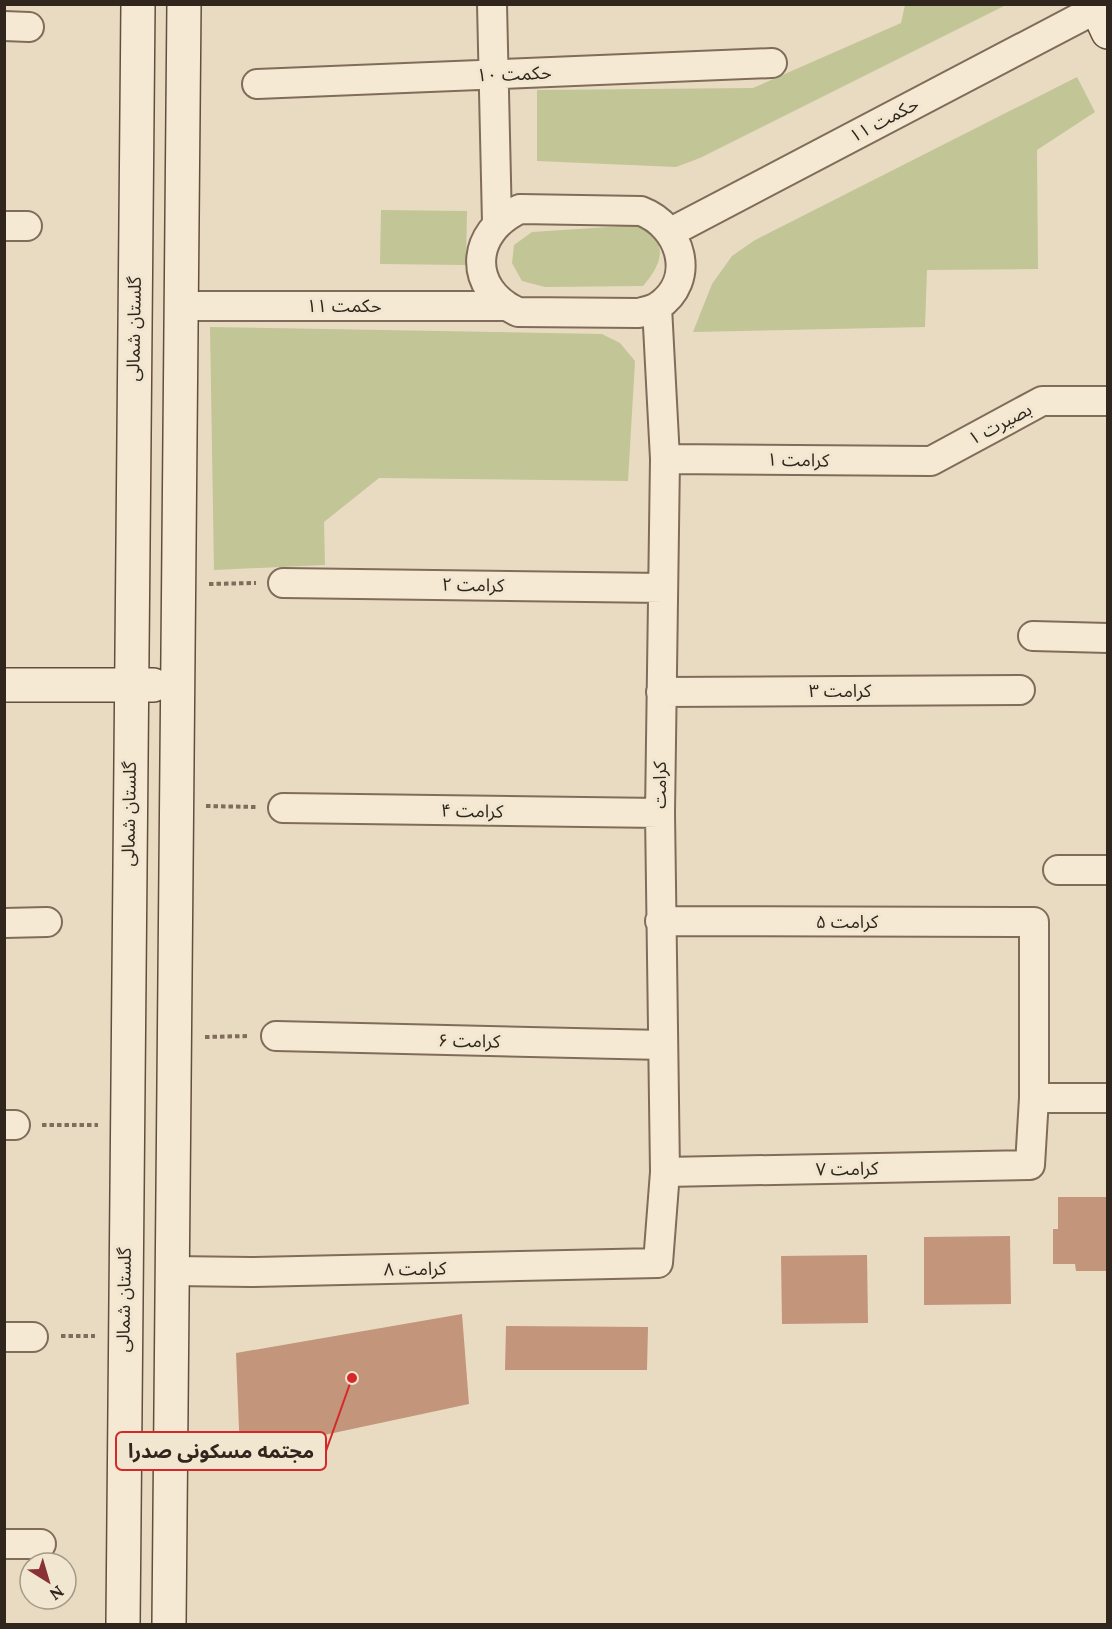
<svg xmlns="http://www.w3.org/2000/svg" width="1112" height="1629" font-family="Lora,'Noto Sans Arabic',serif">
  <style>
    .green { fill: #c2c596 }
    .building { fill: #c3957a }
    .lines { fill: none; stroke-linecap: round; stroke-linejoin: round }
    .street-casing { stroke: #806c5a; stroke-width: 32 }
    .secondary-casing { stroke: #624e3e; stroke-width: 36 }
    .path { stroke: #806c5a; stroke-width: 4; stroke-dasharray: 4.5 3; stroke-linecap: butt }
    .street { stroke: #f5e9d3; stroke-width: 28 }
    .secondary { stroke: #f5e9d3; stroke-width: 33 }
    .labels { text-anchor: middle; stroke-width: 6; stroke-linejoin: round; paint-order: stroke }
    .street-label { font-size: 18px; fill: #31261d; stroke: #f1e6cf }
    .leader { fill: none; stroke: #d62828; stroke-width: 2 }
    .callout-dot { fill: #d62828; stroke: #f1e6cf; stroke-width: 2 }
    .callout { fill: #f1e6cf; stroke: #d62828; stroke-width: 2 }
    .callout-label { font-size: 20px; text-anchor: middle; font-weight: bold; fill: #31261d }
  </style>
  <rect width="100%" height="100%" fill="#e9dbc1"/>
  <path class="green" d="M905 5H1006L700 158 676 167 537 161V90L753 88 901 23Z
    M1077 77 1095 112 1037 150 1038 269 927 270 925 327 693 332 712 284 732 256 755 240Z
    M381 210 467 211 466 265 380 264Z
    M640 225C669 242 663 263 643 286L545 287 522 281 512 263 514 245 532 232Z
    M210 327 602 334 620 343 635 361 628 481 379 478 324 522 325 565 214 570Z"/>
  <path class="building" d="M1058 1197H1108V1271H1076L1075 1264H1053V1229H1058Z
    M1010 1236 1011 1304 924 1305V1237Z
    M867 1255 868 1323 782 1324 781 1256Z
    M462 1314 469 1404 240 1453 236 1353Z
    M506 1326 648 1327 647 1370H505Z"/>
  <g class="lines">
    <defs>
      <path id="street" d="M492 4 497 223
        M4 26 29 27
        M257 84 772 63
        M520 209 641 211C681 226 698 280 657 307 652 310 645 311 639 313L518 312C467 289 470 232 520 209Z
        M4 226H27
        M671 232 1096 9
        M181 306H506
        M665 459 931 461 1042 401H1108
        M283 583 663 588
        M1033 636 1108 638
        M661 692 1020 690
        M283 808 660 813
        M1058 870H1108
        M660 921 1034 922V1098L1030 1165 665 1172
        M4 923 47 922
        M276 1036 663 1045
        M1034 1098H1108
        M4 1125H15
        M172 1271 251 1272 658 1263 665 1172 660 813 665 459 657 307
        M4 1337H33
        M4 1544H41"/>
      <path id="secondary" d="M1095 4 1108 32
        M4 685H153
        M123 1624 138 4
        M169 1624 184 4"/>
    </defs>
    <use href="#street" class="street-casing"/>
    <use href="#secondary" class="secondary-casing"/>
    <path class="path" d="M209 584 256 583
      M206 806 256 807
      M205 1037 248 1036
      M42 1125H98
      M61 1336H95"/>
    <use href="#street" class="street"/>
    <use href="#secondary" class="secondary"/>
  </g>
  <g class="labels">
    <g class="street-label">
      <text transform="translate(514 74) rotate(-2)" y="6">حکمت ۱۰</text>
      <text transform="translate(884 120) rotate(-28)" y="6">حکمت ۱۱</text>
      <text x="344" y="312">حکمت ۱۱</text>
      <text transform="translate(134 329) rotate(-89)" y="6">گلستان شمالی</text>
      <text transform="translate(1000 424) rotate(-28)" y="6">بصیرت ۱</text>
      <text transform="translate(798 460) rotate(1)" y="6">کرامت ۱</text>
      <text transform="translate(473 585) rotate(1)" y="6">کرامت ۲</text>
      <text x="840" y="697">کرامت ۳</text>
      <text transform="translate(660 785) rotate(-90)" y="6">کرامت</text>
      <text transform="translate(472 811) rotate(1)" y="6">کرامت ۴</text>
      <text transform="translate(129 814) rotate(-89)" y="6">گلستان شمالی</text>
      <text x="847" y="928">کرامت ۵</text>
      <text transform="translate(469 1041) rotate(1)" y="6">کرامت ۶</text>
      <text transform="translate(847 1169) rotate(-1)" y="6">کرامت ۷</text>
      <text transform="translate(415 1269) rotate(-1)" y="6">کرامت ۸</text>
      <text transform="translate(124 1300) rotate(-89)" y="6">گلستان شمالی</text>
    </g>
  </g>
  <path class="leader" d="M352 1378L326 1451"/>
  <circle class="callout-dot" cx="352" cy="1378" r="6"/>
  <rect class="callout" x="116" y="1432" width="210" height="38" rx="6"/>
  <g class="callout-label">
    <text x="221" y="1458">مجتمه مسکونی صدرا</text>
  </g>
  <rect width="1112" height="1629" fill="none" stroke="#31261d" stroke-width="12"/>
  <g transform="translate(48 1581) rotate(143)"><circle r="28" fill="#f1e6cf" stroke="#a49988" stroke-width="1.5"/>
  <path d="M0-4.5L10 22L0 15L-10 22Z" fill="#893136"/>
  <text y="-9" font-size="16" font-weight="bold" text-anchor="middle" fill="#31261d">N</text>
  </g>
</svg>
